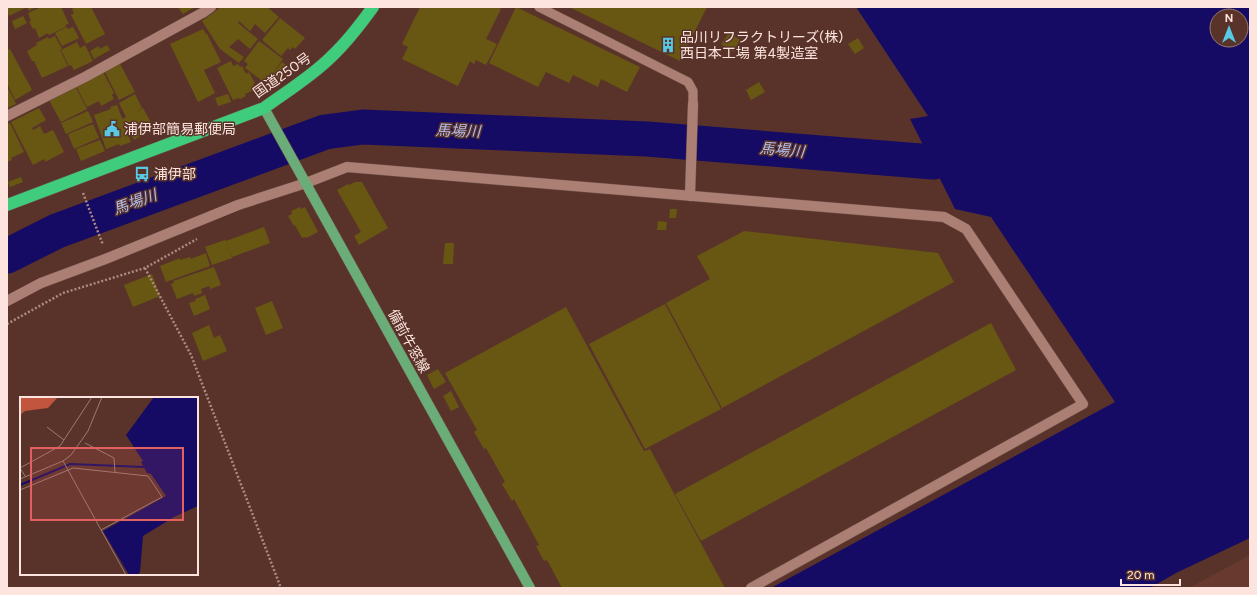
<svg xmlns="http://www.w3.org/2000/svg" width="1257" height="595" font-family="Figtree,'Noto Sans JP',sans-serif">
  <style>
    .built { fill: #683a2f }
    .water { fill: #150b65; fill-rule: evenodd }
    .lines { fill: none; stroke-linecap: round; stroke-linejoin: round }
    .river { stroke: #150b65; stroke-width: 35 }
    .building { fill: #685713 }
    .lane-casing { stroke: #6f4f47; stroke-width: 10 }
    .street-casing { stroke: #6f4f47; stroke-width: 11 }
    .primary-casing { stroke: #6f4f47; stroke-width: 11 }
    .highway-casing { stroke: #6f4f47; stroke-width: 13 }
    .path { stroke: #ab8c84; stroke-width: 2.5; stroke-dasharray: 2 2; stroke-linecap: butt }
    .lane { stroke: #ab7f74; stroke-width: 9 }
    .street { stroke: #ab7f74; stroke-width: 10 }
    .primary { stroke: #6bad79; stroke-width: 10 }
    .highway { stroke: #40cc7d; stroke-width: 12 }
    .labels { text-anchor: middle; stroke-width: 3; stroke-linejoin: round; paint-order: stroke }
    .poi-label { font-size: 14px; fill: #fde4de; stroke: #59332a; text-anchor: start }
    .street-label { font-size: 14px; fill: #fde4de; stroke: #59332a }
    .water-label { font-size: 15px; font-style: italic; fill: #b2beee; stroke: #59332a }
    .inset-river { fill: none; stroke: #150b65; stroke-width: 2 }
    .inset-road { fill: none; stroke: #9b7a72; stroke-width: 1 }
    .view { fill: #e2605f; fill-opacity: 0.15; stroke: #e2605f; stroke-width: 2 }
    .inset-edge { fill: none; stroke: #fde4de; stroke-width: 2 }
  </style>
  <rect width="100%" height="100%" fill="#59332a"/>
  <path class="built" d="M1250 555V588H1189Z"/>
  <path class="water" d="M856 7H1250V538L1176 573 1150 588H771L1115 402 991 217 955 209 910 119 928 116ZM1217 16H1241V40H1217Z"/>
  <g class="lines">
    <path class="river" d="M7 256 57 231 325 132 363 127 647 139 933 162"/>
  </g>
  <path class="building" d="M7 7H36L29 11 27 7 9 16 7 11Z
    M41 7H61L69 24 65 25 66 27 49 35 48 33 39 38 35 28 33 29 29 21H31L28 13Z
    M75 7H91L105 34 86 44 71 15 74 13 72 9Z
    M178 7H195L183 14Z
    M221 7H267L279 17 265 33 255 24 250 31 239 21 238 23 258 39 250 49 238 39 229 47 244 57 239 63 220 49 202 21 221 7 224 10Z
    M420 7H497L501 9 486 39 497 44 486 65 476 60 474 64 470 61 458 86 402 59 408 47 402 44Z
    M516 7 640 67 627 92 601 79 598 87 573 75 569 83 546 72 538 87 489 63Z
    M569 7H707L680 61Z
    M23 16 27 23 15 29 12 21Z
    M280 18 305 38 295 49 293 47 290 50 288 48 281 56 262 40Z
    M67 27 68 29 73 27 79 38 62 46 55 33Z
    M203 29 206 34H207L221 62 204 70 215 93 198 102 170 44Z
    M729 33 740 40 733 52 721 44Z
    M55 36 62 49 60 50 68 66 42 78 34 61H32L27 51 37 45 36 43 48 37 49 39Z
    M858 38 864 48 855 54 848 44Z
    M259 41 283 59 272 74 282 62 291 69 277 80 271 75 265 83 245 68 248 64 244 61Z
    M77 42 80 48 85 45 93 61 74 70 71 65 69 66 61 50Z
    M107 45 110 50 94 59 90 51 99 46 100 49Z
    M10 49 32 90 15 100 7 83V50Z
    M231 61 233 66 238 64 240 67 242 66 246 74 249 72 255 83 253 84 256 89 245 94 246 96 240 99 239 98 233 100 217 68Z
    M119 62 135 92 119 100 104 70Z
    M103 72 114 93 112 95 114 99 101 106 99 101 87 107 76 86Z
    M759 82 765 92 751 100 746 90Z
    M7 86 16 104 7 108Z
    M75 86 87 109 61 122 49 100Z
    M135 94 142 108 135 113 143 108 154 128 134 140 122 119 126 117 119 103Z
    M228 94 231 102 218 106 215 98Z
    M117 105 131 142 120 146 119 144 106 149 94 115 111 109 110 107Z
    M39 108 46 120 32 128 33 130 40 126 44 134 53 130 64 152 45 162 44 159 33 165 11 122Z
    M88 111 93 122 66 134 61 123Z
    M10 123 24 152 11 158 12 160 7 162V124Z
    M93 124 99 138 74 149 68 134Z
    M100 140 105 151 81 161 76 149Z
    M21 177 23 182 10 187 8 182Z
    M355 182H362L388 228 359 245 354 236 361 232 337 190 348 184 349 185Z
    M300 207 301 209 305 207 318 232 306 238 305 237 302 238 295 225 294 226 288 216 292 214 291 211Z
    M670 209H677L676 218H669Z
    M658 221 667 222 666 230H657Z
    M264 227 270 243 232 257 227 244 232 258 212 265 205 247 225 240 226 241Z
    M744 231 938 253 954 282 722 408 666 303 710 279 697 256Z
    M445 243H454L453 264H443Z
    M206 253 210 266 166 282 160 266 180 258V260L190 257 191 259Z
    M214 267 221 285 210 289 209 286 201 289 202 293 194 296 193 293 177 299 171 284 174 283 173 281Z
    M152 274 160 296 133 307 124 285Z
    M205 295 210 309 194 316 189 303 196 301 195 299Z
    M272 301 283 328 266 335 255 308Z
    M665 304 721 409 645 449 589 344Z
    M566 307 644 451 650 449 725 588H562L547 560 544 561 536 546 539 545 514 499 512 501 502 484 505 482 486 448 484 449 474 432 477 430 445 373Z
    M991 323 1016 370 701 541 675 494Z
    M209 325 214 338 220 335 227 351 203 361 192 333Z
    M438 369 446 382 434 389 427 375Z
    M451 391 459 407 451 411 443 396Z"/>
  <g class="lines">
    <defs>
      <path id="lane" d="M539 7 688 82 693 91V104"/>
      <path id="street" d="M7 116 85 77 204 12 211 7
        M690 196 693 104
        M7 301 41 283 108 258 238 205 306 183 347 167 944 217 966 229 1083 404 751 588"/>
      <path id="primary" d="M264 108 530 588"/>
      <path id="highway" d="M7 205 264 108C286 92 312 76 331 57 347 42 360 25 373 7"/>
    </defs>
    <use href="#lane" class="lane-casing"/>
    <use href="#street" class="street-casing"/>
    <use href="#primary" class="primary-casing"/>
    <use href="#highway" class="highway-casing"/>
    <path class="path" d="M83 193 103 245
      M145 268 191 355 281 588
      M7 324 63 293 145 268 197 239"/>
    <use href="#lane" class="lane"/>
    <use href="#street" class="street"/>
    <use href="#primary" class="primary"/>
    <use href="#highway" class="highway"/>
  </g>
  <defs>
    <symbol id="building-bare" viewBox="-9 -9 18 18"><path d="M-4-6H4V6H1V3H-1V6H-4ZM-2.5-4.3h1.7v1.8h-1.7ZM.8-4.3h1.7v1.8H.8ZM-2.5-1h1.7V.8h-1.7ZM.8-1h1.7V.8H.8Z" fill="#57c9e2" stroke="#59332a" stroke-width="2.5" paint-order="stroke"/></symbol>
    <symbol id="civic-bare" viewBox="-9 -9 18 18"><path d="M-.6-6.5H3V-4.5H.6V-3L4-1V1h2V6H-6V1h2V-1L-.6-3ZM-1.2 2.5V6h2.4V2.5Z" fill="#57c9e2" stroke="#59332a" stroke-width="2.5" paint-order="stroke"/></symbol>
    <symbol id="bus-bare" viewBox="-9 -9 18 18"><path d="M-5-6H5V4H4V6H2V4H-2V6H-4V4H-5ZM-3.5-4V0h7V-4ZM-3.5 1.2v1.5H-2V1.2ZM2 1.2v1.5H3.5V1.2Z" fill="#57c9e2" stroke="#59332a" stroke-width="2.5" paint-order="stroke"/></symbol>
  </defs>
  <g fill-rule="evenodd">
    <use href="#building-bare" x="657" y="34" width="22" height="22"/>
    <use href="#civic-bare" x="101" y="118" width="22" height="22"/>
    <use href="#bus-bare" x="131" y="163" width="22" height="22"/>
  </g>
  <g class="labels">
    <g class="poi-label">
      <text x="680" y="42">品川リフラクトリーズ(株)<tspan x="680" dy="16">西日本工場 第4製造室</tspan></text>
      <text x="124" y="134">浦伊部簡易郵便局</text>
      <text x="154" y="179">浦伊部</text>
    </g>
    <g class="street-label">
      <text transform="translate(282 75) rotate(-35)" y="5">国道250号</text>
      <text transform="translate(409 341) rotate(61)" y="5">備前牛窓線</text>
    </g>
    <g class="water-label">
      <text transform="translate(458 131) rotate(2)" y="5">馬場川</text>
      <text transform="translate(782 150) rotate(5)" y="5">馬場川</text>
      <text transform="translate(135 202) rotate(-20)" y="5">馬場川</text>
    </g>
  </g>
  <g transform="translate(20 397)">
    <rect width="178" height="178" fill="#59332a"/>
    <path d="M0 0H38L28 11 5 14 0 18Z" fill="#c1553d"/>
    <path d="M134 0H178V109L154 120 123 139 120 175 118 178H109L83 134 146 99 131 77 127 76 121 65 123 64 106 38Z" fill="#150b65"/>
    <path class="inset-river" d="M0 88 50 67 124 70"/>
    <path class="inset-road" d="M27 30 44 43M65 46 94 61 95 75M43 64 106 178M5 79 0 71 40 49 72 0M0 82 43 64 51 58 68 34 82 0M0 93 53 71 128 79 142 100 81 133"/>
    <path class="view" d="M11 51H163V123H11Z"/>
    <rect width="178" height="178" class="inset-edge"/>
  </g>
  <rect width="1257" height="595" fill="none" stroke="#fde4de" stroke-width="16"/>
  <g transform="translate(1229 28)"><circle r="19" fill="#59332a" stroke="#9b7a72"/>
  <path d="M0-3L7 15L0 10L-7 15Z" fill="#57c9e2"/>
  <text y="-6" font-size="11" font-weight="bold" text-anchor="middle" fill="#fde4de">N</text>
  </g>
  <path d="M1121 579v6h59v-6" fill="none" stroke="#fde4de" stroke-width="2"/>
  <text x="1127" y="579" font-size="12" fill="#fde4de" stroke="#59332a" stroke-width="3" paint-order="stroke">20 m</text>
</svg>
